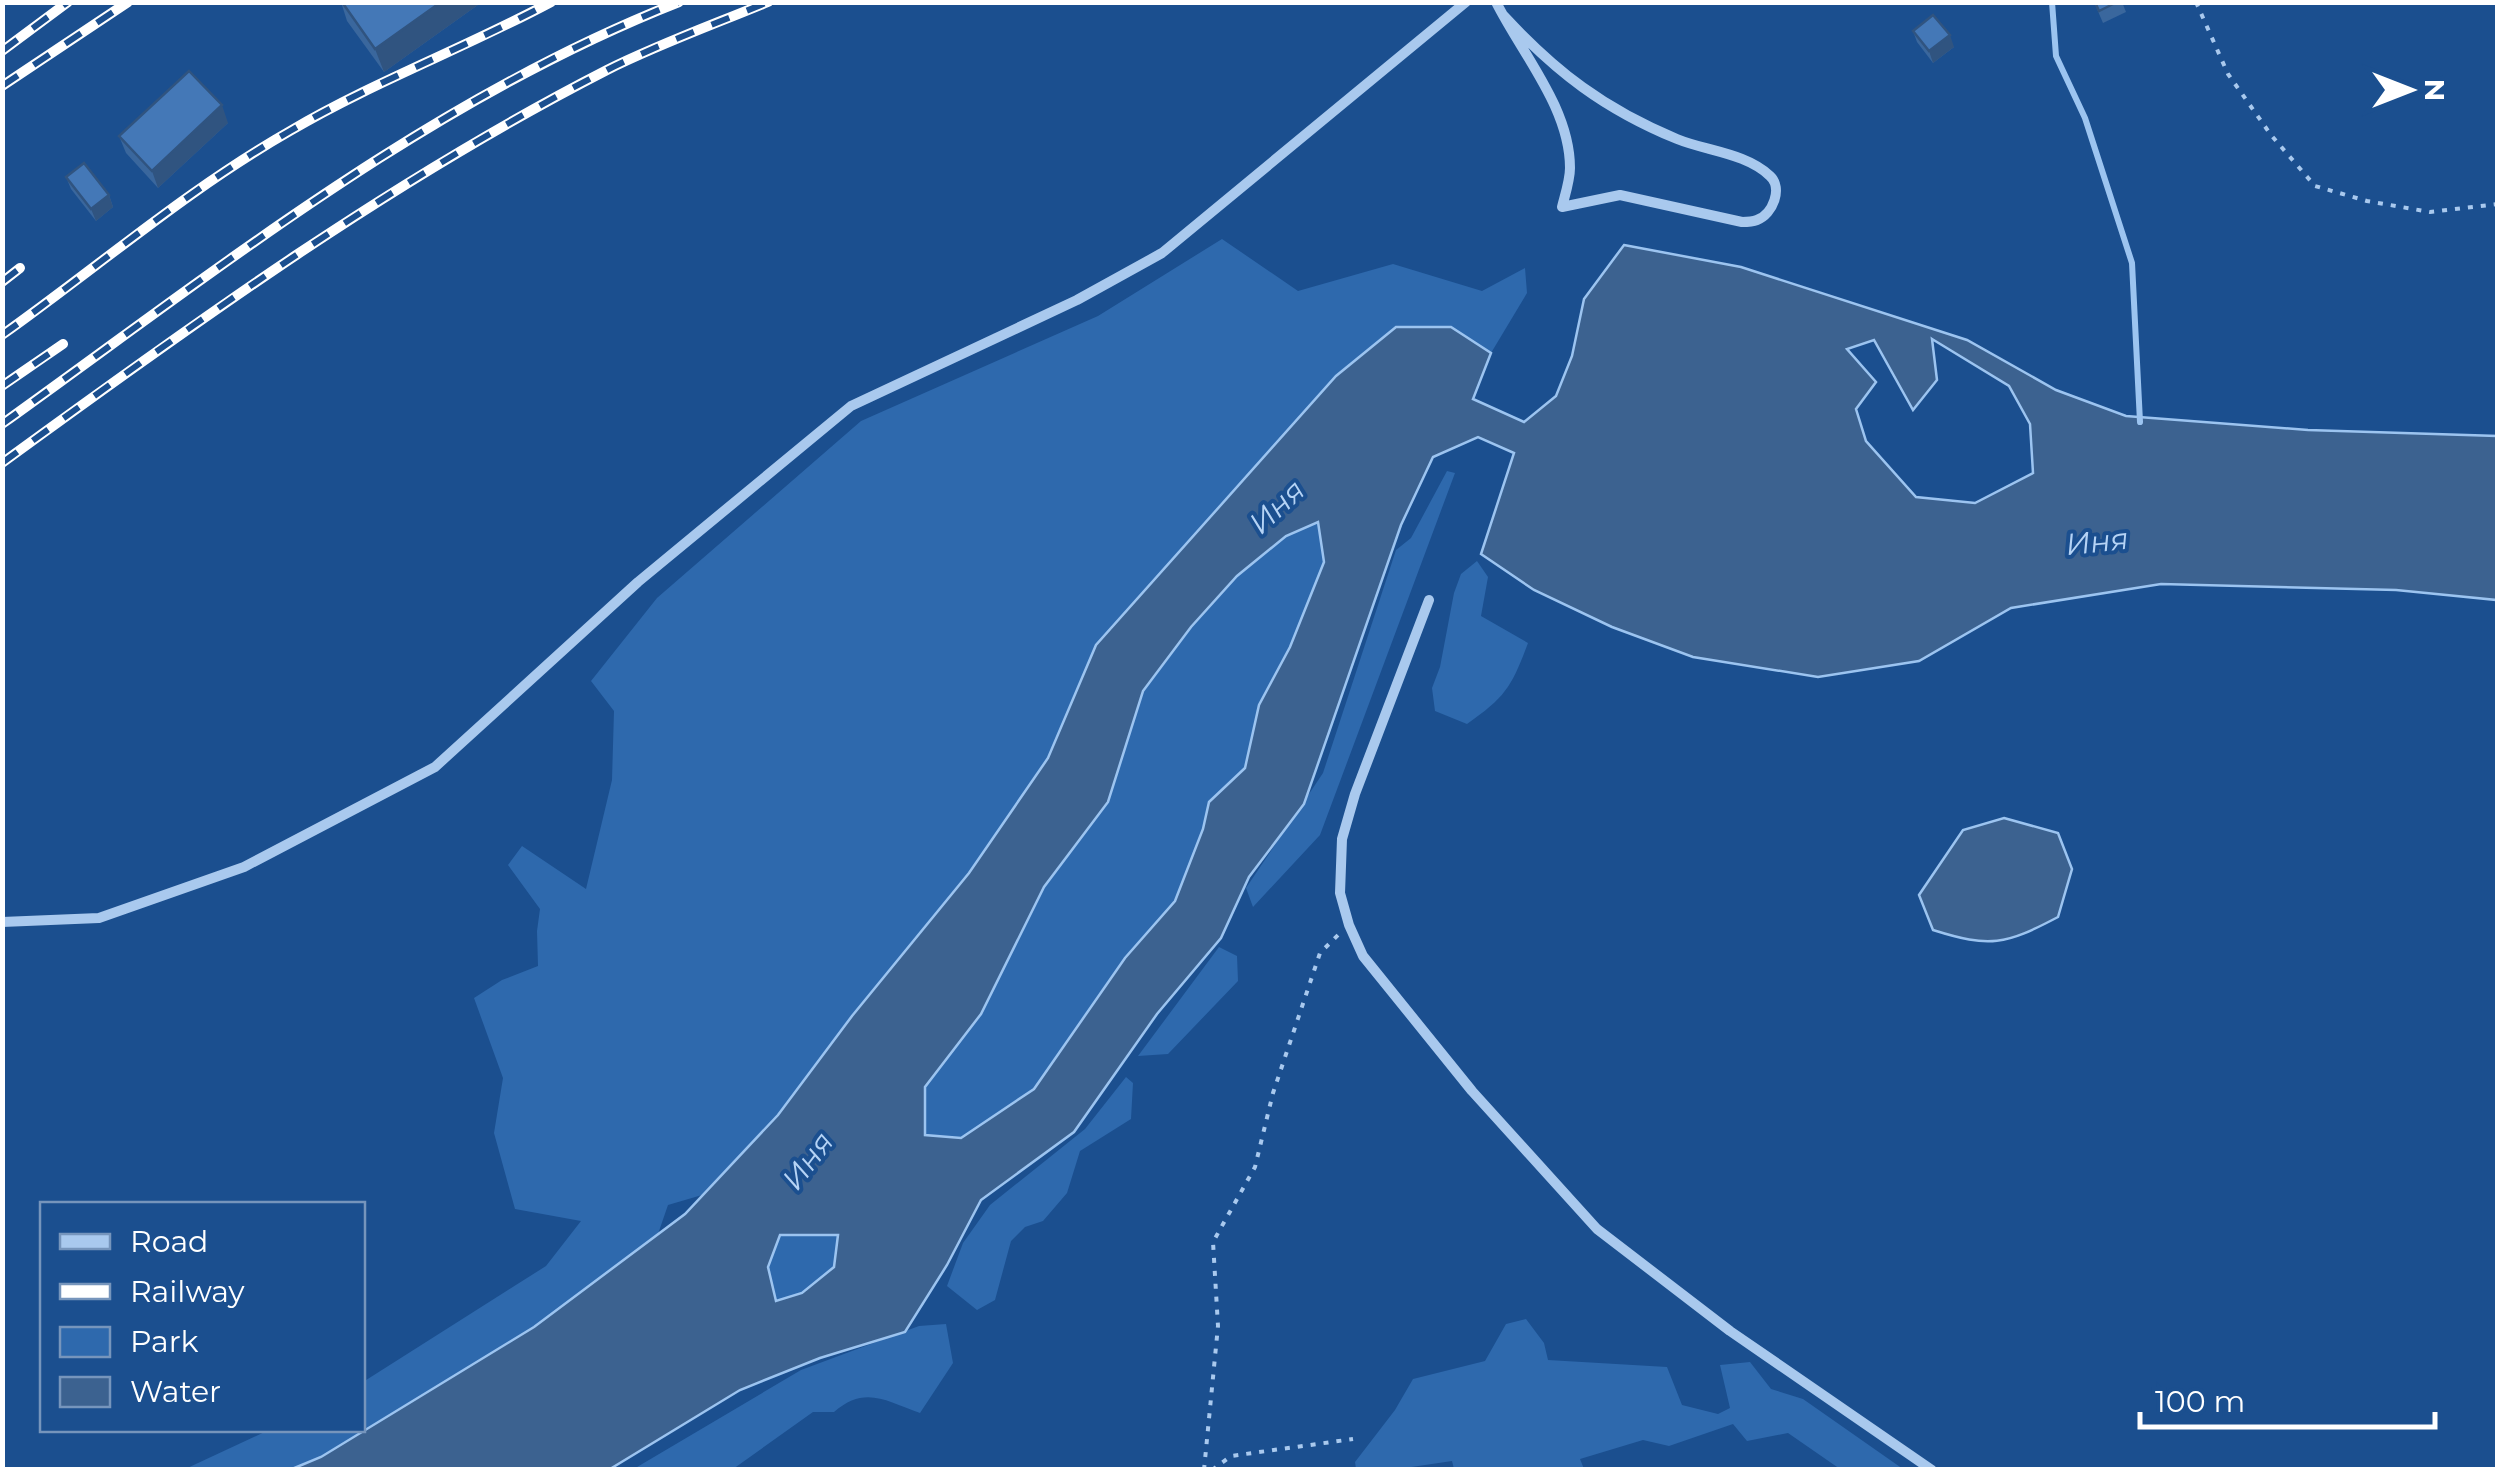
<svg xmlns="http://www.w3.org/2000/svg" width="2500" height="1472" font-family="Montserrat,sans-serif">
  <style>
    .green { fill: #2e69ad }
    .water { fill: #3c6290; stroke: #9cc4f0; stroke-width: 2.5; fill-rule: evenodd }
    .lines { fill: none; stroke-linecap: round; stroke-linejoin: round }
    .stream { stroke: #9cc4f0; stroke-width: 6 }
    .path { stroke: #a9c9ee; stroke-width: 4; stroke-dasharray: 5 8; stroke-linecap: butt }
    .street { stroke: #a9c9ee; stroke-width: 10 }
    .rail-casing { stroke: #fff; stroke-width: 10 }
    .rail { stroke: #1b4f8f; stroke-width: 6; stroke-dasharray: 19; stroke-linecap: butt }
    .wall { fill: #3a679d }
    .shaded-wall { fill: #305480 }
    .building { fill: #4478b7; stroke: #305480; stroke-width: 2.5 }
    .labels { text-anchor: middle; stroke-width: 8; stroke-linejoin: round; paint-order: stroke }
    .water-label { font-size: 30px; font-style: italic; fill: #b5d3f5; stroke: #1b4f8f }
  </style>
  <rect width="100%" height="100%" fill="#1b4f8f"/>
  <path class="green" d="M1222 239 1298 291 1393 264 1482 291 1525 268 1527 293 1491 353 1451 328 1336 376 1096 645 1048 758 969 873 852 1016 778 1115 702 1195 668 1205 658 1234 534 1327 321 1457 291 1469 183 1470 269 1430H362L363 1382 546 1266 581 1221 515 1209 494 1133 503 1078 474 998 502 980 538 966 537 931 540 909 508 865 522 846 586 889 612 780 614 711 591 681 657 598 861 421 1098 316Z
    M1447 471 1455 473 1320 835 1253 907 1246 888 1323 773 1396 550 1411 538Z
    M1318 521 1324 562 1290 647 1259 705 1245 768 1209 802 1203 829 1175 901 1125 958 1034 1089 961 1138 925 1136V1087L981 1014 1044 887 1108 802 1143 691 1191 627 1237 576 1286 536Z
    M1477 561 1488 577 1481 616 1528 643C1512 686 1506 697 1467 724L1435 711 1432 688 1440 667 1454 593 1461 574Z
    M1219 947 1237 956 1238 981 1168 1054 1138 1056Z
    M1126 1077 1133 1083 1131 1119 1080 1151 1067 1193 1043 1221 1025 1227 1011 1241 995 1300 977 1310 947 1286 963 1243 990 1205 1085 1129Z
    M780 1235H838L834 1267 802 1293 776 1301 768 1267Z
    M1526 1319 1544 1343 1548 1360 1667 1367 1682 1405 1718 1414 1730 1408 1720 1365 1750 1362 1771 1389 1803 1399 1903 1469H1840L1788 1433 1747 1441 1733 1424 1669 1446 1643 1440 1580 1459 1584 1469H1454L1452 1461 1398 1469H1356L1355 1462 1395 1410 1413 1379 1485 1361 1506 1324Z
    M946 1324 953 1363 920 1413C886 1401 865 1385 834 1412H813L733 1469 632 1470 801 1370 919 1326Z"/>
  <path class="water" d="M1624 245 1741 267 1967 340 2056 390 2126 416 2308 430 2497 436V600L2396 590 2161 584 2011 608 1919 661 1818 677 1693 657 1612 627 1534 590 1481 554 1514 453 1478 437 1433 457 1401 525 1304 804 1249 877 1221 938 1157 1014 1074 1132 981 1200 947 1265 905 1332 820 1358 740 1390 610 1469H292L321 1457 534 1327 685 1214 778 1115 852 1016 969 873 1048 758 1096 645 1336 376 1396 327H1451L1491 353 1473 399 1524 422 1556 396 1572 356 1584 299ZM1932 339 2009 386 2030 424 2033 473 1975 503 1916 497 1866 441 1856 409 1876 382 1847 349 1874 340 1913 410 1937 380ZM1318 522 1324 562 1290 647 1259 705 1245 768 1209 802 1203 829 1175 901 1125 958 1034 1089 961 1138 925 1135V1087L981 1014 1044 887 1108 802 1143 691 1191 627 1237 576 1286 536ZM780 1235H838L834 1267 802 1293 776 1301 768 1267Z
    M2004 818 2058 833 2072 869 2058 917C2005 945 1990 948 1933 930L1919 895 1963 830Z"/>
  <g class="lines">
    <path class="stream" d="M2052 2 2056 56 2085 118 2132 263 2140 422"/>
    <path class="path" d="M2196 2 2228 74 2271 135 2315 186 2367 201 2430 212 2498 204
      M1204 1470 1218 1326 1213 1242 1255 1167 1273 1093 1320 953 1339 934
      M1212 1470 1231 1456 1353 1439"/>
    <path class="street" d="M1496 2C1522 54 1570 108 1570 168 1570 180 1565 195 1562 207L1620 195 1742 222C1747 222 1752 222 1757 220 1773 214 1783 188 1770 176 1746 153 1706 151 1677 139 1604 109 1556 72 1503 15
      M1429 600 1355 794 1342 839 1340 893 1349 925 1363 956 1472 1091 1597 1229 1730 1331 1932 1470
      M2 922 99 918 244 867 435 767 638 582 851 406 1077 300 1162 253 1466 2"/>
    <defs>
      <path id="rail" d="M2 51 68 2
        M2 86 128 2
        M2 282 20 268
        M2 335C98 267 188 189 290 131 373 82 465 48 551 2
        M2 386 63 344
        M2 424C217 270 431 99 679 2
        M2 463C197 321 392 180 607 70 659 44 715 24 768 2"/>
    </defs>
    <use href="#rail" class="rail-casing"/>
    <use href="#rail" class="rail"/>
  </g>
  <path class="wall" d="M341 2H482L384 72 347 21Z
    M2094 2H2122L2126 12 2103 23Z
    M1913 31 1954 47 1933 63 1917 42Z
    M228 123 158 188 126 153 119 136Z
    M66 177 109 195 113 207 96 221 71 189Z"/>
  <path class="shaded-wall" d="M441 2H482L384 72 375 49Z
    M1950 35 1954 47 1933 63 1929 51Z
    M222 105 228 123 158 188 152 171Z
    M109 195 113 207 96 221 91 209Z"/>
  <path class="building" d="M342 2H441L375 49Z
    M2095 2H2117L2099 11Z
    M1933 15 1950 35 1929 51 1913 31Z
    M189 71 222 105 152 171 119 136Z
    M84 163 109 195 91 209 66 177Z"/>
  <g class="labels">
    <g class="water-label">
      <text transform="translate(1277 507) rotate(-43)" y="10">Иня</text>
      <text transform="translate(2097 542) rotate(-6)" y="10">Иня</text>
      <text transform="translate(808 1161) rotate(-53)" y="10">Иня</text>
    </g>
  </g>
  <rect width="2500" height="1472" fill="none" stroke="#ffffff" stroke-width="10"/>
  <rect x="40" y="1202" width="325" height="230" fill="#1b4f8f" stroke="#7695bc" stroke-width="2.5"/>
  <rect x="60" y="1234" width="50" height="15" fill="#a9c9ee" stroke="#7695bc" stroke-width="2.5"/>
  <text x="130" y="1252" font-size="30" fill="#ffffff">Road</text>
  <rect x="60" y="1284" width="50" height="15" fill="#ffffff" stroke="#7695bc" stroke-width="2.5"/>
  <text x="130" y="1302" font-size="30" fill="#ffffff">Railway</text>
  <rect x="60" y="1327" width="50" height="30" fill="#2e69ad" stroke="#7695bc" stroke-width="2.5"/>
  <text x="130" y="1352" font-size="30" fill="#ffffff">Park</text>
  <rect x="60" y="1377" width="50" height="30" fill="#3c6290" stroke="#7695bc" stroke-width="2.5"/>
  <text x="130" y="1402" font-size="30" fill="#ffffff">Water</text>
  <g transform="translate(2410 90) rotate(90)" stroke="#1b4f8f" stroke-width="8" paint-order="stroke">
  <path d="M0-8L18 38L0 25L-18 38Z" fill="#ffffff"/>
  <text y="-15" font-size="28" font-weight="bold" text-anchor="middle" fill="#ffffff">N</text>
  </g>
  <path d="M2140 1412v15h295v-15" fill="none" stroke="#ffffff" stroke-width="5"/>
  <text x="2155" y="1412" font-size="30" fill="#ffffff" stroke="#1b4f8f" stroke-width="8" paint-order="stroke">100 m</text>
</svg>
